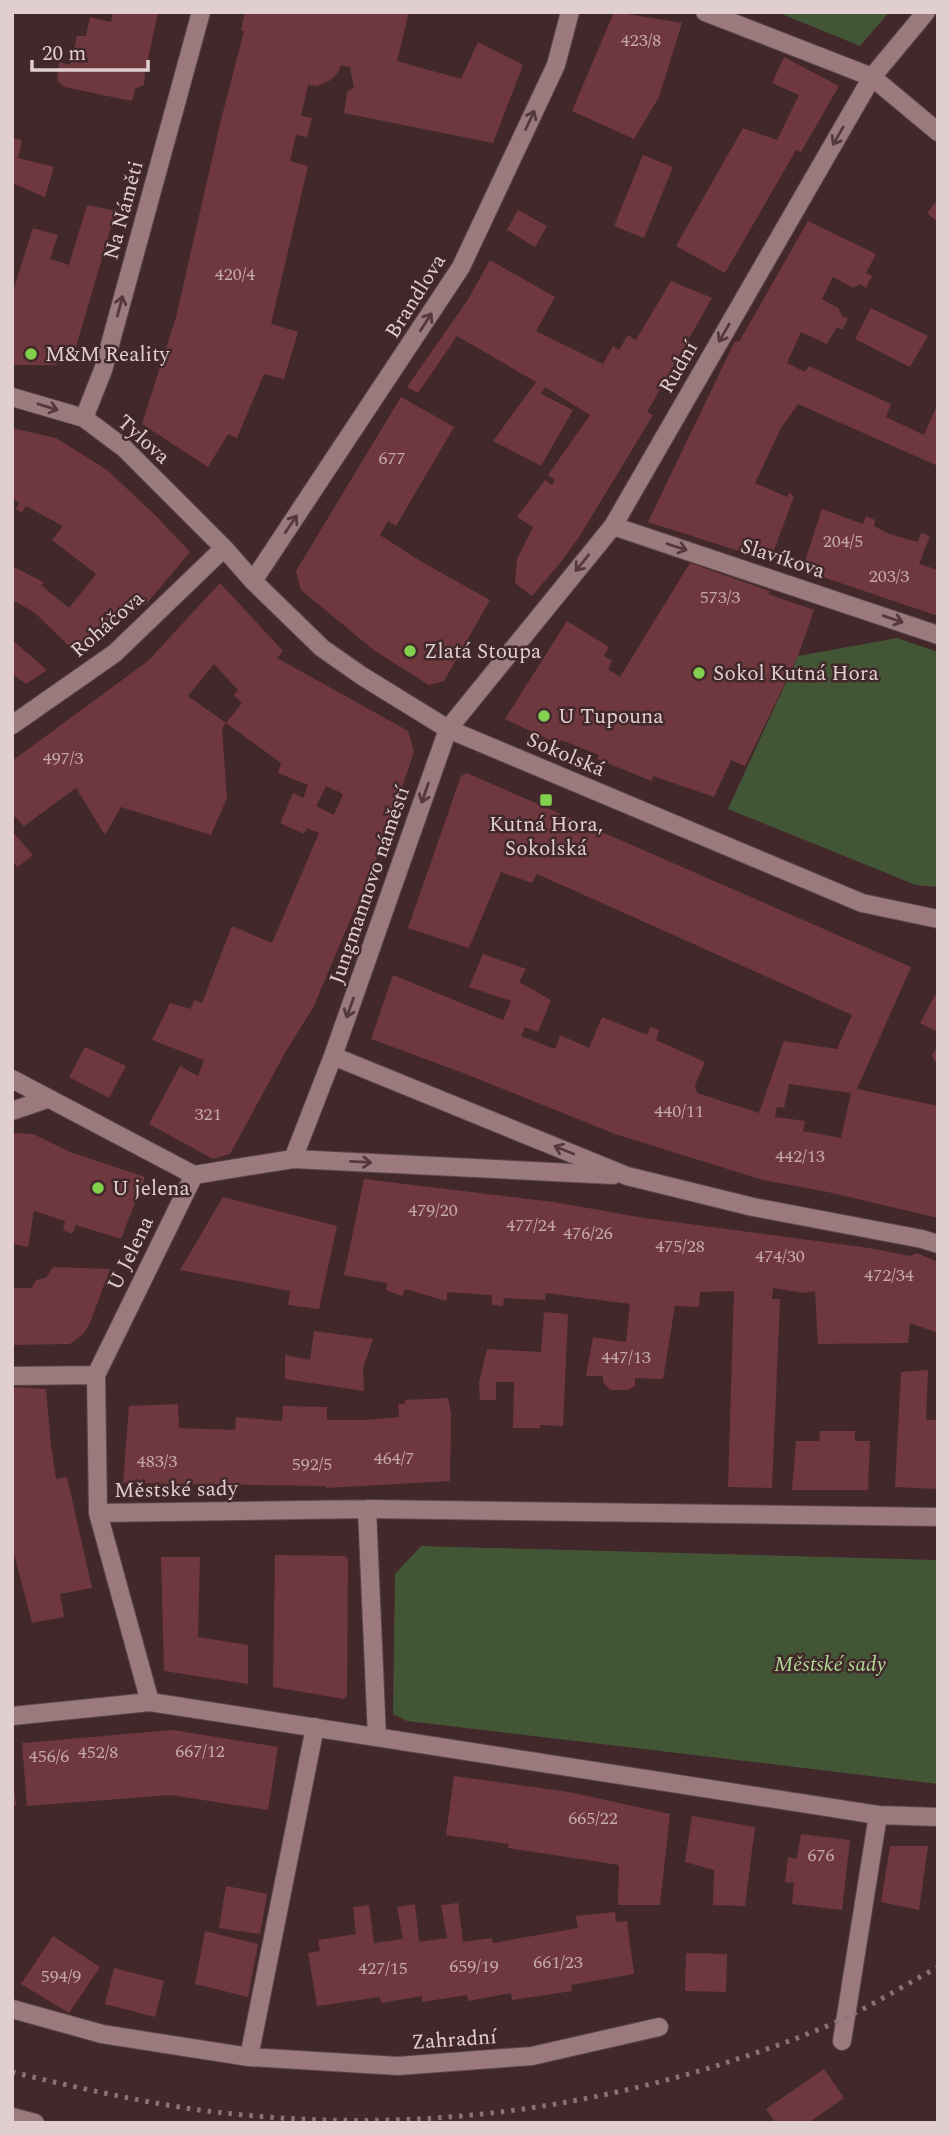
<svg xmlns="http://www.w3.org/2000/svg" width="950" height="2135" font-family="Spectral,serif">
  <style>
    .green { fill: #425636 }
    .building { fill: #6f383f; fill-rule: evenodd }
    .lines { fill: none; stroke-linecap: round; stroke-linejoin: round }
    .minor-casing { stroke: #5c4649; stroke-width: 20 }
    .minor { stroke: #9a7a7d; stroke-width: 18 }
    .rail { stroke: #897375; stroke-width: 5; stroke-dasharray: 3.5 7; stroke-linecap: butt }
    .oneway { stroke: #54383b }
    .poi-dot { fill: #83d04e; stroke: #42282b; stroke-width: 2.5 }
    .labels { text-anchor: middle; stroke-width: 5; stroke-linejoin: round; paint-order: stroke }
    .number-label { font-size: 18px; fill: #c4a8ac }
    .street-label { font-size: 21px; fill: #e0ced0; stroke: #42282b }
    .poi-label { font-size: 21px; fill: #e0ced0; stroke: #42282b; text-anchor: start }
    .park-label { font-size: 21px; font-style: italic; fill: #aedc94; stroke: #42282b }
  </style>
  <rect width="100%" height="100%" fill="#42282b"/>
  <path class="green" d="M777 12H889L860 46Z
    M897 638 938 652V887L916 885 728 809 798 656Z
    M421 1546 938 1560V1784L407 1721 393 1714 395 1574Z"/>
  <path class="building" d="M113 12H158L145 73 144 85 135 89 132 101 64 87 57 80 59 62 70 65 77 36H86L90 17 111 22Z
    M245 12H409L397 61 461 79 478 42 523 65 493 143 344 113 347 92 354 88 350 67 341 65 337 74 329 81 317 86 308 85 301 116 312 118 307 137 296 135 290 161 308 166 271 324 298 332 284 379 264 374 237 438 228 434 208 467 142 424 176 317 221 120 244 31 241 30Z
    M614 12 682 23 659 97 634 139 572 111Z
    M784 57 839 86 801 152 796 150 725 273 676 246 743 128 777 140 799 95 772 83Z
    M12 138 22 140 18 158 54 167 45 197 12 183Z
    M643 155 673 167 644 238 614 226Z
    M938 199V222L927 213Z
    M87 205 116 211 75 350 55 365H12V294L33 228 58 235 50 259 69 265Z
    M518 210 547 226 535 247 507 230Z
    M808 221 876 254 866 273 872 276 866 288 860 284 853 288 833 277 822 299 838 308 842 316 848 319 842 330 837 327 827 344 801 332 787 363 805 372 809 366 891 404 886 417 924 435 938 403V466L798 404 781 428 755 483 787 497 789 493 794 496 770 561 648 522 735 341 739 342Z
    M490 260 555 297 536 331 603 364 613 346 619 350 628 335 636 340 671 281 712 298 647 412 653 415 581 534 561 562 532 596 515 583 517 559 533 527 517 517 545 480 552 485 555 480 548 475 590 415 545 387 541 394 573 410 541 466 493 441 536 382 457 336 418 393 407 387 467 301Z
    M871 308 928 336 910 367 855 339Z
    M401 397 454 427 396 526 388 521 380 535 422 562 490 600 444 681 429 685 375 651 301 590 296 571Z
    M12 428 56 438 107 470 155 515 190 552 147 603 74 651 34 612 12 600V566L43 582 42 586 69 608 96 574 52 540 63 526 26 506 22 513 16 509 19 503 12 498Z
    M822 509 863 524 866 516 875 520 874 526 889 534 918 542 921 533 930 536 919 564 938 570V616L802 570Z
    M690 563 770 591 768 594 814 610 798 656 745 766 731 760 714 797 653 776 652 781 597 759 599 755 561 740 558 744 505 719 567 621 609 647 604 656 612 661 608 669 620 677Z
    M220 583 283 651 277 658 408 731 414 752 382 845 313 1008 286 1051 230 1154 213 1159 149 1124 180 1066 198 1076 204 1060 152 1040 170 1003 191 1009 194 1000 202 1003 232 926 272 943 319 833 307 828 304 834 280 823 293 793 303 798 308 785 278 773 281 763 226 723 242 703 234 695 238 690 214 664 188 696 226 723 222 728 227 798 211 835 121 807 105 835 76 788 24 826 12 814V761L148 661ZM326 786 343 794 334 815 316 806Z
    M12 640 47 670 26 684 12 674Z
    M467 773 911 967 857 1089 938 1106V1218L828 1192 763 1180 615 1134 458 1071 371 1039 393 975 503 1020 511 1001 469 987 483 954 526 969 519 982 551 1000 538 1032 525 1027 521 1036 555 1049 560 1035 589 1048 602 1017 647 1035 650 1027 659 1030 656 1040 705 1062 695 1085 697 1093 759 1113 784 1041 837 1049 852 1015 537 874 532 883 501 872 469 948 408 928 461 776ZM789 1084 851 1093 841 1138 803 1131 805 1121 775 1117 777 1107 784 1108Z
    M12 831 33 855 18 867 15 864 12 866Z
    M935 995 938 996V1032L920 1023Z
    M938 1045V1067L932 1055Z
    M85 1047 126 1066 109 1098 69 1077Z
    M12 1133 33 1134 70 1152 145 1177 121 1239 76 1225 72 1234 63 1230 65 1221 34 1211 28 1247 12 1244Z
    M364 1179 554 1202 644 1218 869 1248 910 1256 917 1253 938 1262V1333L910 1323 908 1343 818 1344 815 1291 804 1293 773 1288 772 1299H780L772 1488 728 1487 734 1291 700 1292 699 1307 675 1306 663 1379 635 1378V1386L628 1390H610L603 1382V1376H586L593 1337 626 1342 630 1304 546 1293 545 1300 504 1298 503 1306 492 1305V1295L447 1292V1300H443L405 1289 402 1296 386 1290 387 1283 344 1275Z
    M223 1197 337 1226 319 1309 288 1305 290 1291 180 1270Z
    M53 1267 110 1269 90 1323 84 1333 70 1344 12 1345V1288H32L36 1280 46 1278Z
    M544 1312 568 1314 563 1426 540 1425V1428H513L514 1382H496V1400H480L479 1382 487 1349 541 1352Z
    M314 1331 373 1339 363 1368 364 1391 285 1379V1355L310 1360Z
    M928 1370 926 1420H938V1489L895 1487 901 1372Z
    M12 1387 46 1389 51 1445 56 1479 67 1477 92 1588 60 1594 64 1617 32 1623 12 1546Z
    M448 1398 451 1414 450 1481 326 1488V1486L123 1483 129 1406 178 1404 179 1428 235 1430 236 1417 282 1421 283 1406 327 1407V1420H363L399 1417 398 1404H405V1400Z
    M820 1431H855V1441H870L868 1490H792L796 1441H819Z
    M275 1555 345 1556 348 1559 347 1696 344 1699 273 1687Z
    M161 1557H200L198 1637 248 1645V1684L164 1671Z
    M173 1730 278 1747 268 1810 171 1795 27 1806 22 1743Z
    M454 1776 569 1792 670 1814 660 1905H618L619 1865 508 1848 509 1844 446 1835Z
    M12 1787H14L16 1805 12 1806Z
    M692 1816 755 1827 745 1906 713 1905 714 1870 685 1862Z
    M801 1834 850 1840 842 1910 792 1904 794 1883 785 1882 788 1857 797 1859Z
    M890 1846H928L919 1910 881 1902Z
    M226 1886 267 1894 260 1934 219 1928Z
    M458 1903 463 1942 492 1938 493 1943 578 1928 576 1916 615 1912 616 1922 627 1921 634 1974 571 1985 572 1991 512 2000 511 1993 468 2001 467 1995 422 2002V1996L381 2003 380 1997 317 2006 308 1953 320 1951 318 1940 356 1934 353 1907 369 1905 374 1943 403 1939 397 1907 415 1904 419 1942 447 1938 441 1905Z
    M205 1931 258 1944 248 1997 195 1984Z
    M53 1936 100 1967 69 2013 21 1984Z
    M686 1953 727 1954 726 1992 685 1991Z
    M114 1968 164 1981 155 2017 105 2004Z
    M824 2069 844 2098 808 2123H776L766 2109Z"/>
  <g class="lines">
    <defs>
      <path id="minor" d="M705 12 872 77 938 132
        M12 397 84 418 124 448 224 548 253 581 322 648 362 676 448 729 862 903 938 919
        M84 418 103 370 201 12
        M613 526 938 635
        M253 581 461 267 556 65 570 12
        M12 725 115 653 224 548
        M333 1056 627 1176 753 1207 922 1239 938 1244
        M12 1079 194 1175
        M12 1111 47 1099
        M293 1159 613 1175
        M194 1175 293 1159 333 1056 448 729 613 526 872 77 926 12
        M194 1175 96 1375 98 1513 150 1702 878 1815 938 1817
        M12 1376 96 1375
        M367 1509 377 1737
        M98 1513 367 1509 938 1517
        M12 1716 150 1702
        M12 2009 102 2034 249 2057 398 2066 532 2056 659 2027
        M842 2041 878 1815
        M249 2057 315 1727
        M12 2117 35 2123"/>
    </defs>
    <use href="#minor" class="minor-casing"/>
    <use href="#minor" class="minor"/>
    <path class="rail" d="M12 2072C74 2087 136 2101 199 2110 377 2133 545 2118 716 2066 759 2052 804 2037 845 2018 876 2003 907 1984 938 1967"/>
  </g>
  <defs><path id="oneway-shaft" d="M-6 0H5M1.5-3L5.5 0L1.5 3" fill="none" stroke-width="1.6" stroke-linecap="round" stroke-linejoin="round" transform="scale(1.75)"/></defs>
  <g class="oneway">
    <use href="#oneway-shaft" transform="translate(530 120) rotate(-65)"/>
    <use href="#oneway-shaft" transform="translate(838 136) rotate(120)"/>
    <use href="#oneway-shaft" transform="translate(120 306) rotate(-75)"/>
    <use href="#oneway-shaft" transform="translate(426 322) rotate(-57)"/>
    <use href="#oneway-shaft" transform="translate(724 333) rotate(120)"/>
    <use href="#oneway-shaft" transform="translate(48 407) rotate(17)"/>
    <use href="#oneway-shaft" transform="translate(291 524) rotate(-56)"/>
    <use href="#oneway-shaft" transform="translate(677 547) rotate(18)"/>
    <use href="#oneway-shaft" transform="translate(582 563) rotate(129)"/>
    <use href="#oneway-shaft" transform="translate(893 619) rotate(19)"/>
    <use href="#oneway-shaft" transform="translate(425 793) rotate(109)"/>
    <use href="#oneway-shaft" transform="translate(350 1008) rotate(109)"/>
    <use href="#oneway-shaft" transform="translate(564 1150) rotate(-158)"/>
    <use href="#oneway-shaft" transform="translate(361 1162) rotate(3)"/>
  </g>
  <g class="poi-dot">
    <circle cx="31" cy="354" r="7"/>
    <circle cx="410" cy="651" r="7"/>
    <circle cx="699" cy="673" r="7"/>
    <circle cx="544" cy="716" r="7"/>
    <rect x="539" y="793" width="14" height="14" rx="3.5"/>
    <circle cx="98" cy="1188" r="7"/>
  </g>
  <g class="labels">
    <g class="number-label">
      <text x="641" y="46">423/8</text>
      <text x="235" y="280">420/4</text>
      <text x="392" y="464">677</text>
      <text x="843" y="547">204/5</text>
      <text x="889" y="582">203/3</text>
      <text x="720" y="603">573/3</text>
      <text x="63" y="764">497/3</text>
      <text x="679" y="1117">440/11</text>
      <text x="208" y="1120">321</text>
      <text x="800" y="1162">442/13</text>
      <text x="433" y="1216">479/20</text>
      <text x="531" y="1231">477/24</text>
      <text x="588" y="1239">476/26</text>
      <text x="680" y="1252">475/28</text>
      <text x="780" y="1262">474/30</text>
      <text x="889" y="1281">472/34</text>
      <text x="626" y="1363">447/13</text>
      <text x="394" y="1464">464/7</text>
      <text x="157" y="1467">483/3</text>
      <text x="312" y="1470">592/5</text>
      <text x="200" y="1757">667/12</text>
      <text x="98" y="1758">452/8</text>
      <text x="49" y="1762">456/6</text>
      <text x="593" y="1824">665/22</text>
      <text x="821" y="1861">676</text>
      <text x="558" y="1968">661/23</text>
      <text x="474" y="1972">659/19</text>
      <text x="383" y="1974">427/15</text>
      <text x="61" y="1982">594/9</text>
    </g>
    <g class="street-label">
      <text transform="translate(123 210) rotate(-75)" y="7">Na Náměti</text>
      <text transform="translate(415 296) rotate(-58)" y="7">Brandlova</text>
      <text transform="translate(678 367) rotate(-60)" y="7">Rudní</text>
      <text transform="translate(144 439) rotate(42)" y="7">Tylova</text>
      <text transform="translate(783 558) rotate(18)" y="7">Slavíkova</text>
      <text transform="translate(107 624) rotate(-41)" y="7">Roháčova</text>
      <text transform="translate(566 754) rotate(23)" y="7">Sokolská</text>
      <text transform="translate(369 885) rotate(-71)" y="7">Jungmannovo náměstí</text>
      <text transform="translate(130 1253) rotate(-64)" y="7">U Jelena</text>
      <text transform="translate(176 1489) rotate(-1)" y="7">Městské sady</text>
      <text transform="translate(454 2039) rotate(-4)" y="7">Zahradní</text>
    </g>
    <g class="poi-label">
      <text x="45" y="361">M&amp;M Reality</text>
      <text x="424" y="658">Zlatá Stoupa</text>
      <text x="713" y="680">Sokol Kutná Hora</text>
      <text x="558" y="723">U Tupouna</text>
      <text x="546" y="831" text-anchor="middle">Kutná Hora,<tspan x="546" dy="24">Sokolská</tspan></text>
      <text x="112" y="1195">U jelena</text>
    </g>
    <g class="park-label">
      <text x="830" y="1671">Městské sady</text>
    </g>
  </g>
  <rect width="950" height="2135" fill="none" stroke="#e0ced0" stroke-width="28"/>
  <path d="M32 60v10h116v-10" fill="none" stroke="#e0ced0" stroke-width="3.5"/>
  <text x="42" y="60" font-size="21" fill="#e0ced0" stroke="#42282b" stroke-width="5" paint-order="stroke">20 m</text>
</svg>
